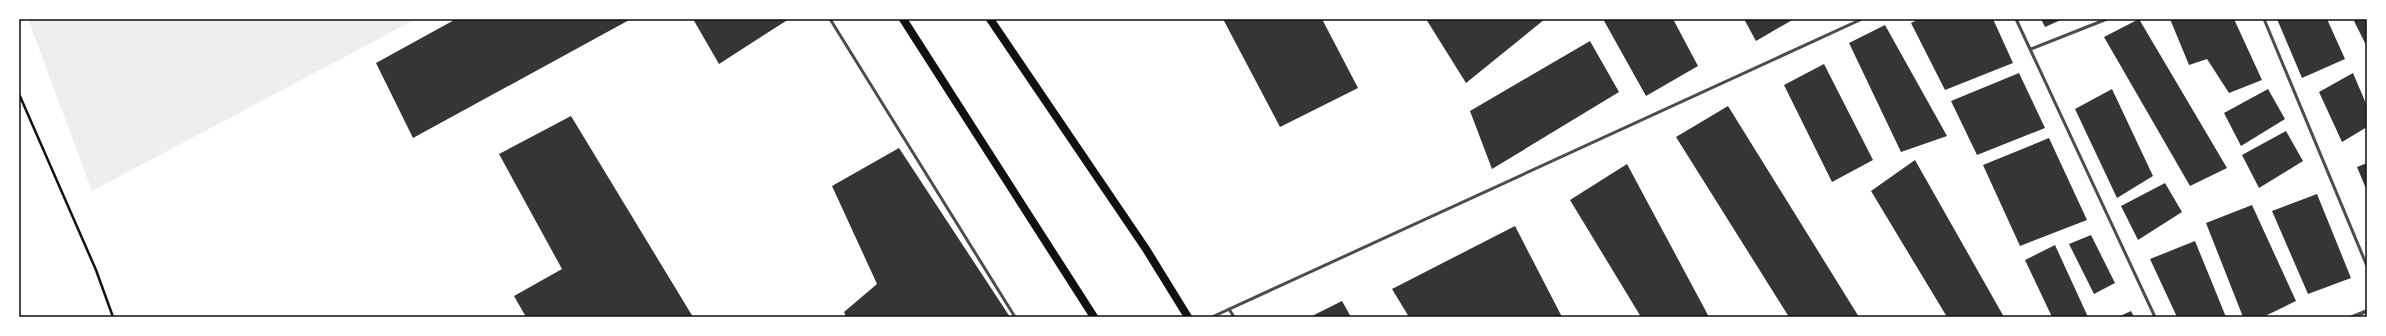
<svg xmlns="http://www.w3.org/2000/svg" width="2386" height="336" font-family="Roboto,sans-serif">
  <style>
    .green { fill: #eee }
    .building { fill: #353535 }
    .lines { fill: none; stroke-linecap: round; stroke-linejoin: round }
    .path { stroke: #111; stroke-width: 2.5 }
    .service { stroke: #4c4c4c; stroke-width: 3 }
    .minor { stroke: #4c4c4c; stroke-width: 4 }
    .secondary { stroke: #111; stroke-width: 8 }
    .neatline { fill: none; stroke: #111; stroke-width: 1.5 }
  </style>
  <rect width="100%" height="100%" fill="#fff"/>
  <path class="green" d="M28 19H416L92 191Z"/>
  <path class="building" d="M456 19H631L413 138 376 63Z
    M693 19H789L719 64Z
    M1223 19H1322L1358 88 1280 127Z
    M1426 19H1545L1466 83Z
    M1603 19H1673L1698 66 1646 96Z
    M1744 19H1794L1756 41Z
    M1919 19H1993L2013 63 1945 90 1911 23Z
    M2041 19H2063L2045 27Z
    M2139 19 2227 168 2190 186 2104 37Z
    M2170 19H2234L2262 80 2229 93 2207 59 2189 65Z
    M2277 19H2327L2345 59 2302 78Z
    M2357 19H2367V47L2354 21Z
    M1885 25 1947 136 1901 152 1849 43Z
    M1590 41 1619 92 1492 169 1470 111Z
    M1824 64 1873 160 1832 182 1784 85Z
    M2019 73 2045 128 1977 155 1951 101Z
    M2353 73 2367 106V127L2342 142 2319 92Z
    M2112 89 2153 176 2117 198 2075 109Z
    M2268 89 2285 119 2241 146 2224 113Z
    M1728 106 1859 317H1789L1676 137Z
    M571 116 693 317H526L514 296 562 269 499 154Z
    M2286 131 2303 161 2259 188 2242 155Z
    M2049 138 2087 220 2020 246 1983 165Z
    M899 148 1010 317H846L844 312 877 284 832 186Z
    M1915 160 2004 317H1947L1871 191Z
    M2367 163V191L2357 167Z
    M1627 164 1709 317H1641L1570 200Z
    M2165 183 2182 212 2138 240 2121 206Z
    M2317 194 2351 278 2308 294 2272 211Z
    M2252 205 2296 301 2263 317H2243L2206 223Z
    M1515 226 1562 317H1409L1392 289Z
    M2091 235 2115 283 2094 294 2069 244Z
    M2195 241 2226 317H2177L2150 259Z
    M2055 245 2088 317H2052L2025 260Z
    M1342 301 1351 317H1310Z
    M2131 311 2134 317H2118Z"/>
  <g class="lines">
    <path class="path" d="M19 94 96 270 113 317"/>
    <path class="service" d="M830 19 1015 317
      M2016 19 2155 317
      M2264 19 2367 266
      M2031 49 2107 19
      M1229 309 1234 317
      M1212 317 1862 19"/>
    <path class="minor" d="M2352 317 2367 311"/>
    <path class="secondary" d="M903 19 1094 317
      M990 19 1146 249 1188 317"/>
  </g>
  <rect width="2386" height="336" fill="none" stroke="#ffffff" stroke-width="40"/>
  <rect x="20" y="20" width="2346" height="296" class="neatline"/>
</svg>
